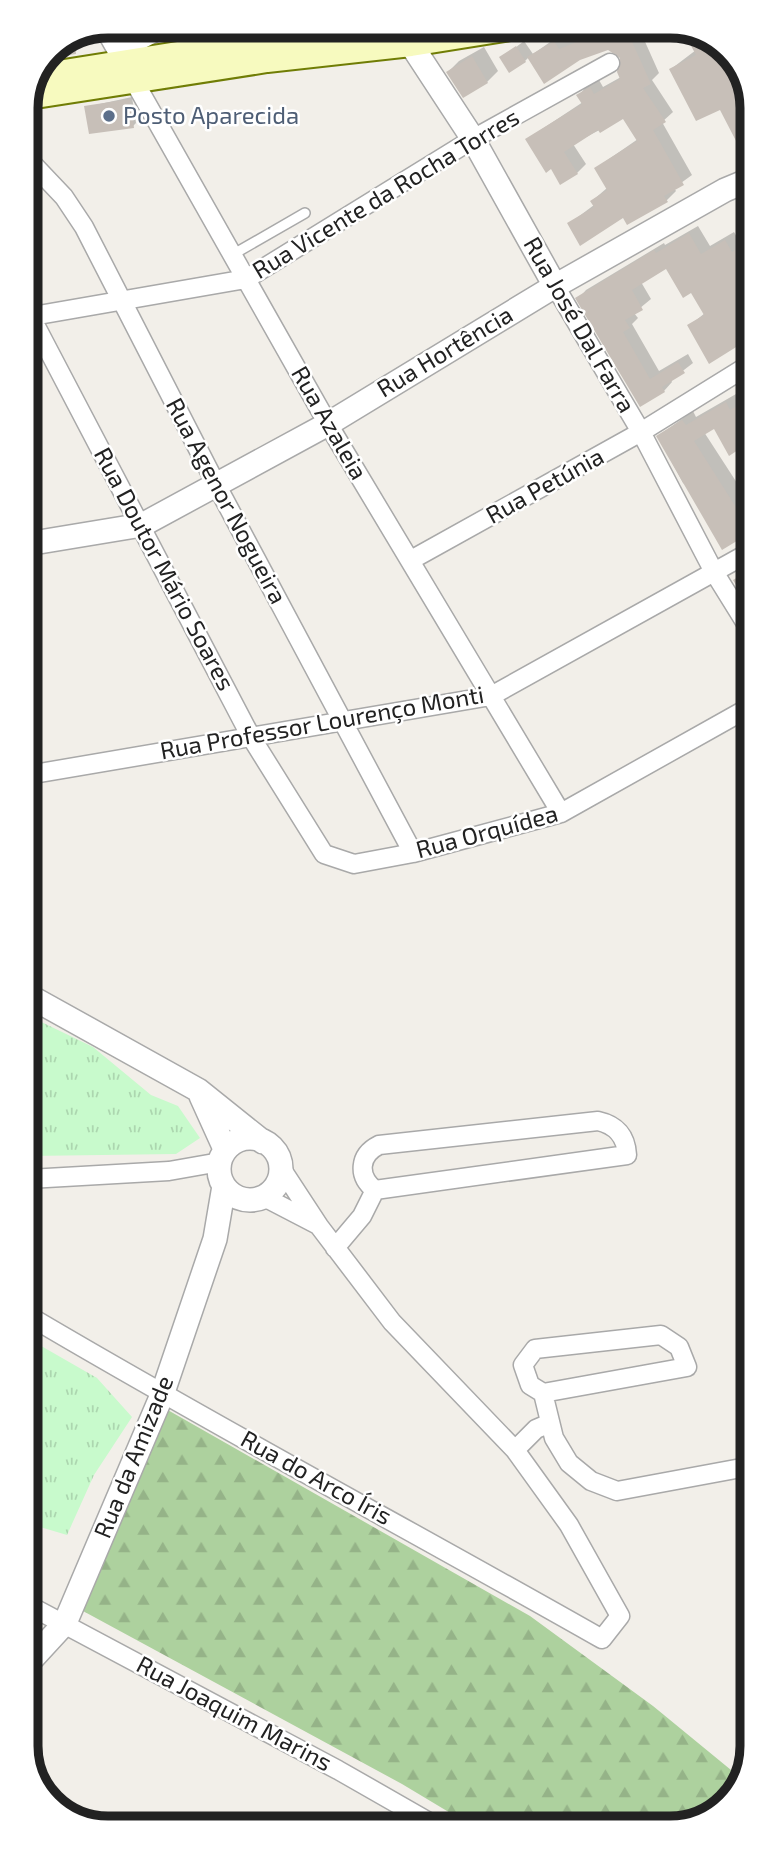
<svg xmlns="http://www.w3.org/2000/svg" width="779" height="1855" font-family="'Exo 2',sans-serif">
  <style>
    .forest { fill: url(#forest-firs) }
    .park { fill: url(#park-tufts) }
    .shadow { fill: #0003 }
    .building { fill: #c7bfb8 }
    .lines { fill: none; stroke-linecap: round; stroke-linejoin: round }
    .service-casing { stroke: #a9a9a9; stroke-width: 12 }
    .minor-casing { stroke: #a9a9a9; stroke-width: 21 }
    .tertiary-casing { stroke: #a9a9a9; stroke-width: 26 }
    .secondary-casing { stroke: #707d05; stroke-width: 28 }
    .service { stroke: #fff; stroke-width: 9 }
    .minor { stroke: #fff; stroke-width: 18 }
    .tertiary { stroke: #fff; stroke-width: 23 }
    .secondary { stroke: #f7fabf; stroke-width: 24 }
    .service-dot { fill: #5c6f8a; stroke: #fff; stroke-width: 2.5 }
    .labels { text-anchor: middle; stroke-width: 5; stroke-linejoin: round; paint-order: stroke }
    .service-label { font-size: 24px; fill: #4e5e75; stroke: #fff; text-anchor: start }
    .street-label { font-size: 24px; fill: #222; stroke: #fff }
    .rim { fill: none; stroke: #222; stroke-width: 9 }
  </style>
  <defs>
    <pattern id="forest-firs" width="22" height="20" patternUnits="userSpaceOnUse" patternTransform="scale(1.75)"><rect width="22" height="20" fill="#add19e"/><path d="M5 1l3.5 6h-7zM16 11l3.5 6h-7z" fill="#95b388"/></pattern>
    <pattern id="park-tufts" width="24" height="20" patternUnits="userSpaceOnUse" patternTransform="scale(1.75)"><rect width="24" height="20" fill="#c8facc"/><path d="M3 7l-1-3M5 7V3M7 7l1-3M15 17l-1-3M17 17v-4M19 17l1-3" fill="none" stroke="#acd6af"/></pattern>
  </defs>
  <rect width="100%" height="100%" fill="#f2efe9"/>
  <path class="forest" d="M166 1409 530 1616 653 1706 742 1779 736 1796 696 1824 472 1826 402 1784 83 1611Z"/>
  <path class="park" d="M29 1016 93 1047 151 1095 178 1106 200 1138 176 1154 29 1156Z
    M29 1339 97 1378 132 1417 94 1475 67 1535 30 1524Z"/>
  <path class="shadow" d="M594 26H638L659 73 652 80 673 112 662 122 692 175 674 188 676 191 667 200 628 222 624 215 570 223 594 205 592 201 607 188 596 168 638 139 624 117 573 144 586 164 577 173 552 167 527 139 583 102 579 95 587 86 599 80 603 87 621 77 623 62 616 52 608 48 529 57 525 61 502 58 524 41 533 54 563 33 568 41 590 33Z
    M693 33 721 44 748 83 749 163 721 108 671 69 696 50 688 37Z
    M77 39 78 49 75 52 48 56 51 50Z
    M484 47 498 71 487 82 448 72 459 61Z
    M132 97 136 123 133 126 86 107Z
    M698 226 710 246 734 232 741 244 747 241 749 244V337L709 362 689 326 705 313 692 291 667 266 641 282 651 299 634 313 638 318 632 324 659 371 688 354 693 363 671 380 672 382 664 391 640 405 578 299 586 290 664 243 665 245Z
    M736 394 741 402 749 397V466L739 448 714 427 704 432 750 503V531L683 483 658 436 693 411 696 417Z"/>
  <path class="building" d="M600 26H625L651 84 643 88 666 122 653 130 684 185 664 196 668 202 627 225 623 218 580 246 567 223 594 207 590 201 607 190 594 168 637 141 623 119 600 133 598 130 564 152 578 174 560 185 551 169 546 173 525 139 582 104 576 95 590 87 594 94 620 79 617 72 620 58 608 50 580 60 544 84 527 57 554 41 559 49 589 37 587 31Z
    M682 29 721 44 748 83 749 166 720 110 696 121 669 69 696 55Z
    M75 40 76 54 47 58 51 50Z
    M516 46 526 62 509 73 499 57Z
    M472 56 488 83 463 98 446 72Z
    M130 99 134 128 89 134 84 106Z
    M689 233 701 254 725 240 732 252 738 248 749 269V339L709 364 687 325 704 315 691 293 683 298 666 269 632 290 643 310 625 320 630 328 623 332 650 379 678 362 685 373 662 387 665 392 640 407 575 298 654 250 656 253Z
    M749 399V415L737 422 749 443V470L738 450 729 456 714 429 694 441 739 512 750 505V533L722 550 656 436 682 420 686 425 726 402 730 410Z
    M750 570V608L733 580Z"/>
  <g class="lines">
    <defs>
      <path id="service" d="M232 255 305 213"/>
      <path id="minor" d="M104 28 328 424 561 813
        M118 52 167 26
        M27 158 64 197 84 227 217 486 413 853
        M555 286 641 432 714 572 750 630
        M27 317 246 279 473 139 610 63
        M31 317 251 737 324 854 354 864 413 853 561 813 750 707
        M411 560 641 432 749 365
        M28 775 491 696 750 552
        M598 1121C616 1125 626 1136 627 1155L375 1190C357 1176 359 1155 379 1145Z
        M29 1179 169 1171 220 1162
        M264 1197 316 1224
        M335 1248 362 1216 375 1190
        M29 1316C218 1428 412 1531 602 1639L620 1616 569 1525 515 1450 392 1322 319 1226 281 1168
        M661 1335 679 1347 687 1367 543 1393 530 1385 523 1365 535 1349Z
        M543 1393 554 1438 569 1463 591 1481 617 1491 752 1466
        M515 1450 536 1429 550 1423
        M30 1606 338 1770 436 1826
        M58 1811 61 1812
        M390 1827 406 1809"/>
      <path id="tertiary" d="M399 26 473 139 555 286
        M27 544 142 525 328 424 555 286 725 190 749 180
        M29 996 198 1090 263 1142
        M201 1096 225 1149
        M219 1169a31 31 0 1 1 62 0a31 31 0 1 1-62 0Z
        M30 1661 65 1623 162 1395 215 1239 224 1186"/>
      <path id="secondary" d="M39 76 354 26
        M29 97 267 60 411 44 523 26"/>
    </defs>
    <use href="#service" class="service-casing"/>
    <use href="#minor" class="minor-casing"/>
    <use href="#tertiary" class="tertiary-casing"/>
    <use href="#secondary" class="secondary-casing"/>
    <use href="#service" class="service"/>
    <use href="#minor" class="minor"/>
    <use href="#tertiary" class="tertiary"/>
    <use href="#secondary" class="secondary"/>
  </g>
  <circle class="service-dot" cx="109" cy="116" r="7"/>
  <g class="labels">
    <g class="service-label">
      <text x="123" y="124">Posto Aparecida</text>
    </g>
    <g class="street-label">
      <text transform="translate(386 194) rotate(-31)" y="8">Rua Vicente da Rocha Torres</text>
      <text transform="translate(579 325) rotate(60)" y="8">Rua José Dal Farra</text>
      <text transform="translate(445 352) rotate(-31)" y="8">Rua Hortência</text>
      <text transform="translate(329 423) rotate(60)" y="8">Rua Azaleia</text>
      <text transform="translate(545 486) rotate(-29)" y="8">Rua Petúnia</text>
      <text transform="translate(226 501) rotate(62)" y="8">Rua Agenor Nogueira</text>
      <text transform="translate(164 569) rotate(62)" y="8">Rua Doutor Mário Soares</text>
      <text transform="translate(322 723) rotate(-10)" y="8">Rua Professor Lourenço Monti</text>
      <text transform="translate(487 832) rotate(-15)" y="8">Rua Orquídea</text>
      <text transform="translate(134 1457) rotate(-68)" y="8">Rua da Amizade</text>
      <text transform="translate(316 1478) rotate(29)" y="8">Rua do Arco Íris</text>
      <text transform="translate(234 1714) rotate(28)" y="8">Rua Joaquim Marins</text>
    </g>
  </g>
  <path d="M0 0H779V1855H0ZM108 38H670A70 70 0 0 1 740 108V1746A70 70 0 0 1 670 1816H108A70 70 0 0 1 38 1746V108A70 70 0 0 1 108 38Z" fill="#fff" fill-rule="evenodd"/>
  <path class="rim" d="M108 38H670A70 70 0 0 1 740 108V1746A70 70 0 0 1 670 1816H108A70 70 0 0 1 38 1746V108A70 70 0 0 1 108 38Z"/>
</svg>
